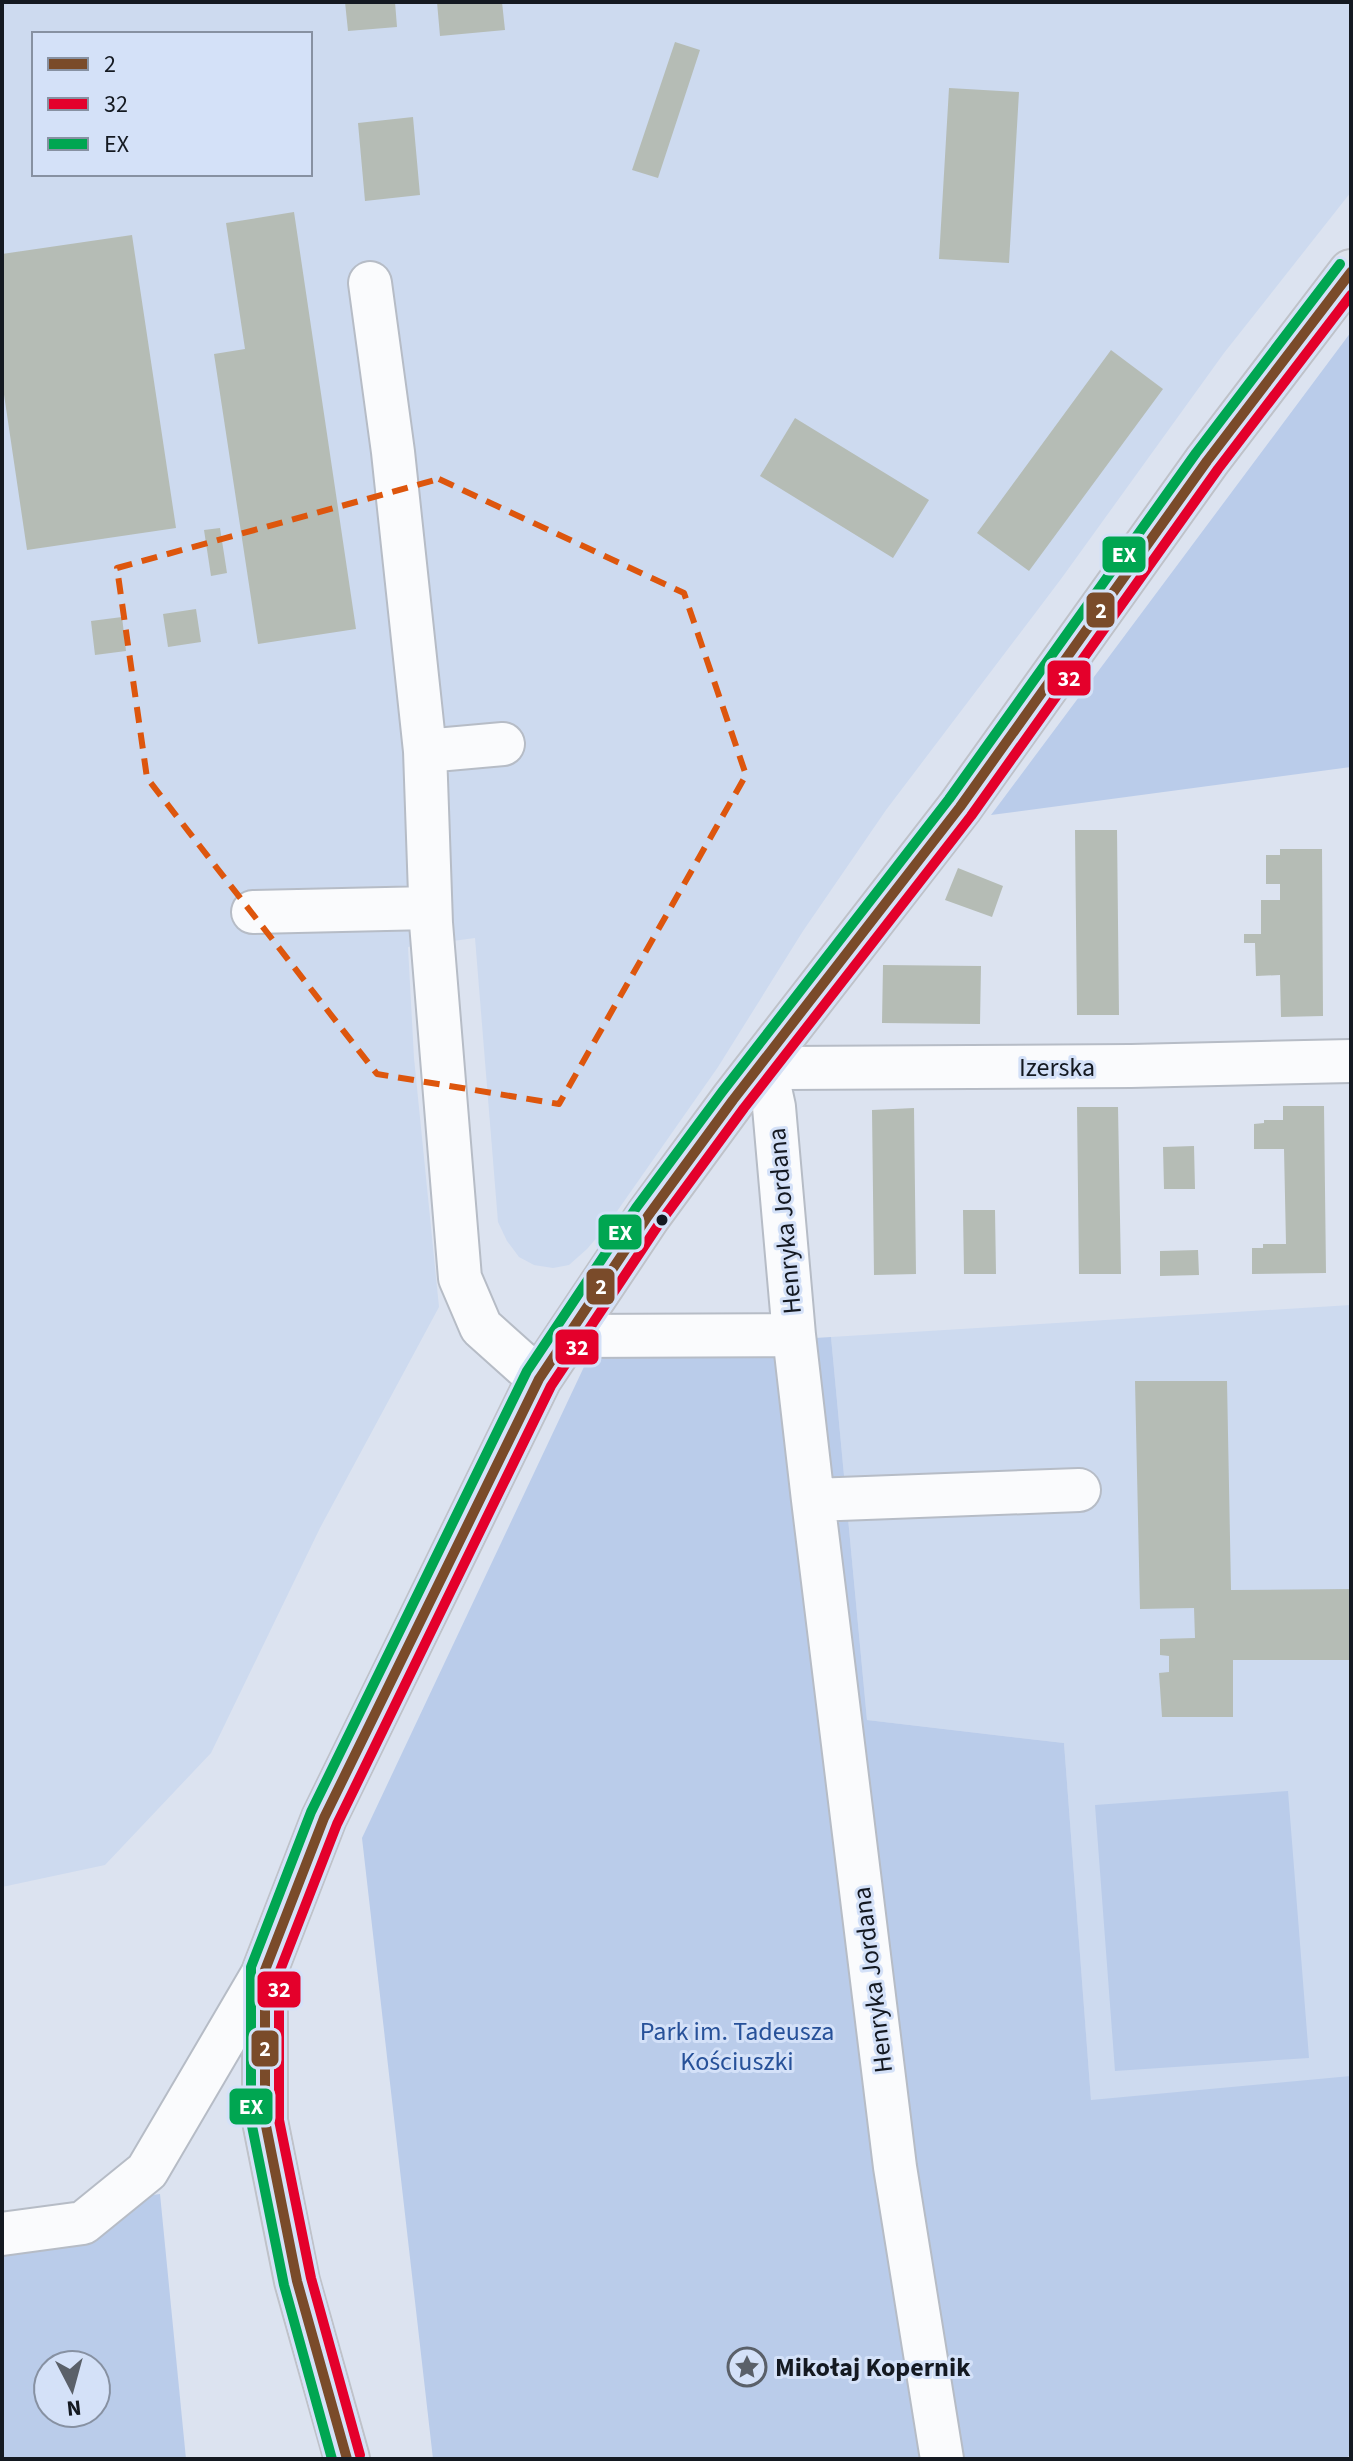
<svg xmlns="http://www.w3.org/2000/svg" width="1353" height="2461" font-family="'Source Sans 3',sans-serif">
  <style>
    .built { fill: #cddaef; fill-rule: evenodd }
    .green { fill: #baccea; fill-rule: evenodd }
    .building { fill: #b5bcb5 }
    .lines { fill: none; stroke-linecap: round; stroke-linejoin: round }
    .minor-casing { stroke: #b6bcc6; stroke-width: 46 }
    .major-casing { stroke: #bfc2c9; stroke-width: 48 }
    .minor { stroke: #fafbfd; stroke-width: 42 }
    .major { stroke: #dfe4ed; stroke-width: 44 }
    .bus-1-casing { stroke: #d4e1f8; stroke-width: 16 }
    .bus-2-casing { stroke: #d4e1f8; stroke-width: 16 }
    .bus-3-casing { stroke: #d4e1f8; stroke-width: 16 }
    .bus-1 { stroke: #7a4b2a; stroke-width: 10 }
    .bus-2 { stroke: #e4002b; stroke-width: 10 }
    .bus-3 { stroke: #00a651; stroke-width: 10 }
    .marked { fill: none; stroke: #dd560d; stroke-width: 6; stroke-dasharray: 16 10; stroke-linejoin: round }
    .bus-dot { fill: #141921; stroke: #d4e1f8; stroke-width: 3 }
    .labels { text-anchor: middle; stroke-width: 6; stroke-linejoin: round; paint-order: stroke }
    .street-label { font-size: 26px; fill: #141921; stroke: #d4e1f8 }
    .park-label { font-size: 26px; fill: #275199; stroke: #d4e1f8 }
    .poi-label { font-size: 26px; font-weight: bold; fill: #141921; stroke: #d4e1f8; text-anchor: start }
    .line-badge { stroke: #d4e1f8; stroke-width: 3 }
    .badge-label { font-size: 22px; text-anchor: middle; font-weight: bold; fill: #fff }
  </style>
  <rect width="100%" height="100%" fill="#dce3f0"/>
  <path class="built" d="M2 2H1351V192L1224 353 1061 579 886 810 803 931 718 1067 606 1227 587 1249 569 1265 553 1268 534 1265 519 1257 507 1241 498 1222 475 938 408 947 414 1058 439 1307 320 1528 211 1753 105 1865 2 1887ZM34 34H310V174H34Z
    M1351 1305V2077L1091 2101 1064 1743 867 1720 831 1337Z"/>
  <path class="green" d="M1351 332V767L991 815Z
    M831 1337 867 1720 1064 1743 1091 2100 1351 2076V2454L1345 2459H433L362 1838 591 1352Z
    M1288 1791 1309 2058 1115 2071 1095 1805Z
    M160 2194 186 2459H2V2216ZM48 2365H96V2413H48Z"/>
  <path class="building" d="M345 2H395L397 27 348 31Z
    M437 2H502L505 30 440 36Z
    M675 42 700 50 658 178 632 170Z
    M949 88 1019 92 1009 263 939 259Z
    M413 117 420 195 365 201 358 123Z
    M294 212 356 629 258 644 214 354 245 349 226 223Z
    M132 235 176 528 27 550 2 381V254Z
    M1111 350 1163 389 1029 571 977 533Z
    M795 418 929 500 893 558 760 476Z
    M220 528 227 573 211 576 204 530Z
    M196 609 201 642 168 647 163 614Z
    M122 617 126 651 95 655 91 621Z
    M1075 830H1117L1119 1015H1077Z
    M1280 849H1322L1323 1016 1281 1017 1280 975 1256 976 1255 943H1244V934H1261V900H1280V884H1266V855H1280Z
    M958 868 1003 886 992 917 945 900Z
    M883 965 981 966 980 1024 882 1023Z
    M1283 1106H1324L1326 1273 1252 1274V1248H1263V1244H1286L1284 1149H1254V1124L1264 1123V1120H1283Z
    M1077 1107H1118L1121 1274H1079Z
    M914 1108 916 1274 874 1275 872 1110Z
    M1194 1146 1195 1189H1164L1163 1147Z
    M963 1210H995L996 1274H964Z
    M1198 1250 1199 1275 1160 1276V1251Z
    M1135 1381H1227L1231 1590 1351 1589V1660H1233V1717H1162L1159 1673 1169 1672V1656L1160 1655V1639L1195 1638 1194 1608 1140 1609Z"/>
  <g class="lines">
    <defs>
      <path id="minor" d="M370 283 393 452 425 751 431 923 460 1278 481 1327 539 1379
        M425 751 503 744
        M253 912 430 908
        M764 1061 784 1068 1131 1066 1351 1061
        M794 1335 813 1500 1079 1490
        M567 1336 794 1335 774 1107 764 1061
        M813 1500 895 2167 942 2459
        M2 2234 83 2223 147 2171 265 1970"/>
      <path id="major" d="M347 2459 297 2281 265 2121V1970L324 1818 539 1379 648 1216 733 1100 960 807 1207 461 1351 272"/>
    </defs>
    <use href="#minor" class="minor-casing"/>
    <use href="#major" class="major-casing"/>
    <use href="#minor" class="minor"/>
    <use href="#major" class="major"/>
    <defs>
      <path id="bus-1" d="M347 2459 297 2281 265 2121V1970L324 1818 539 1379 648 1216 733 1100 960 807 1207 461 1351 272"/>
      <path id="bus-2" d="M360 2455 311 2278 279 2120V1973L337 1824 551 1386 659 1224 744 1108 971 816 1218 469 1351 295"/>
      <path id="bus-3" d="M332 2459 284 2285 251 2121V1967L311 1812 527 1371 636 1208 722 1092 949 799 1196 453 1340 264"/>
    </defs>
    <use href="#bus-1" class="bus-1-casing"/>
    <use href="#bus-2" class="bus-2-casing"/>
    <use href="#bus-3" class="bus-3-casing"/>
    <use href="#bus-1" class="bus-1"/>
    <use href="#bus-2" class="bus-2"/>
    <use href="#bus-3" class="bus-3"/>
  </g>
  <path class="marked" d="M439 479 684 593 746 775 559 1104 377 1074 147 778 117 568Z"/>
  <defs>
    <symbol id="sight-ring" viewBox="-11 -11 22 22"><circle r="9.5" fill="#d4e1f8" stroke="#5a6069" stroke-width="1.5"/><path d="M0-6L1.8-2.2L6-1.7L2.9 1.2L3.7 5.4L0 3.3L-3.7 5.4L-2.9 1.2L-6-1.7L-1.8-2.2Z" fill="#5a6069"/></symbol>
  </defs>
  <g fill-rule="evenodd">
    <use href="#sight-ring" x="725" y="2345" width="44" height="44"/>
  </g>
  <circle class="bus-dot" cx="662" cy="1220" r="7"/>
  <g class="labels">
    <g class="street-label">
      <text x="1057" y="1076">Izerska</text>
      <text transform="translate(784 1221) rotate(-95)" y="9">Henryka Jordana</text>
      <text transform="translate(872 1980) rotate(-97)" y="9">Henryka Jordana</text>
    </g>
    <g class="park-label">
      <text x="737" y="2040">Park im. Tadeusza<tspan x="737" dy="30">Kościuszki</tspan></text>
    </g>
    <g class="poi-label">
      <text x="775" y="2376">Mikołaj Kopernik</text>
    </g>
  </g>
  <g class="line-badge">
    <rect x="1101" y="535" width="46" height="39" rx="8" fill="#00a651"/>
    <rect x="1085" y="591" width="31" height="38" rx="8" fill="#7a4b2a"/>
    <rect x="1046" y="659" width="46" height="38" rx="8" fill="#e4002b"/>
    <rect x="597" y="1213" width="46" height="38" rx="8" fill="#00a651"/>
    <rect x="585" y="1267" width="31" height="39" rx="8" fill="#7a4b2a"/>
    <rect x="554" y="1328" width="46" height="38" rx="8" fill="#e4002b"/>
    <rect x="256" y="1970" width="46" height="39" rx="8" fill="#e4002b"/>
    <rect x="250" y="2029" width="30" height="39" rx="8" fill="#7a4b2a"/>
    <rect x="228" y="2087" width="46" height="39" rx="8" fill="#00a651"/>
  </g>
  <g class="badge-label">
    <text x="1124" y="562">EX</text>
    <text x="1101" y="618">2</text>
    <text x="1069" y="686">32</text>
    <text x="620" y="1240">EX</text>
    <text x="601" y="1294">2</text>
    <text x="577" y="1355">32</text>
    <text x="279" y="1997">32</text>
    <text x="265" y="2056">2</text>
    <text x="251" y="2114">EX</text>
  </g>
  <rect width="1353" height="2461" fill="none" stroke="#141921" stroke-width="8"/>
  <rect x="32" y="32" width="280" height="144" fill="#d4e1f8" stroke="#8791a2" stroke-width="2"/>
  <rect x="48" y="58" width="40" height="12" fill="#7a4b2a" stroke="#8791a2" stroke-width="2"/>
  <text x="104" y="72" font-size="24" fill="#141921">2</text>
  <rect x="48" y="98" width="40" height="12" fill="#e4002b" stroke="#8791a2" stroke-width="2"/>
  <text x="104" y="112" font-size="24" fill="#141921">32</text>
  <rect x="48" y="138" width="40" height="12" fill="#00a651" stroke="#8791a2" stroke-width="2"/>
  <text x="104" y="152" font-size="24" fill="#141921">EX</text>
  <g transform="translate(72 2389) rotate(174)"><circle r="38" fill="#d4e1f8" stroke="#8791a2" stroke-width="2"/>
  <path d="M0-6L14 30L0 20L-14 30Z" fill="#5a6069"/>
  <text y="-12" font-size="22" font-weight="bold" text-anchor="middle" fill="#141921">N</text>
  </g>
</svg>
